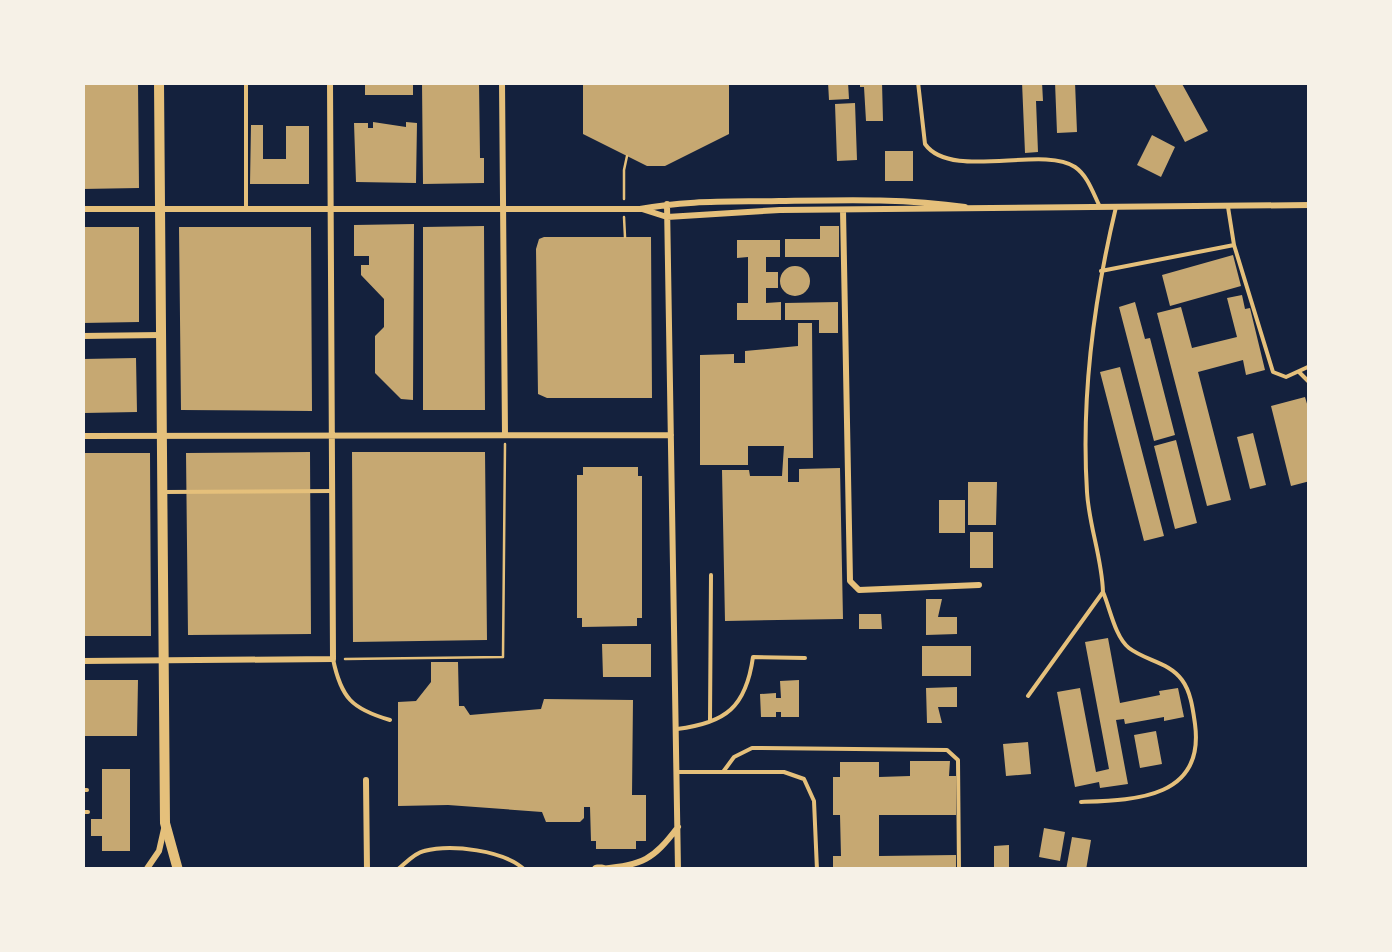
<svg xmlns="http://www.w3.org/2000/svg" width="1392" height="952" font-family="Helvetica,sans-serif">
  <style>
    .building { fill: #c6a872 }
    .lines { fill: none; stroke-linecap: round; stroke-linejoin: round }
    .path { stroke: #e5c07b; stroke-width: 2.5 }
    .service { stroke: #e5c07b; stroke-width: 4 }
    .minor { stroke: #e5c07b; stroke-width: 6 }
    .secondary { stroke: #e5c07b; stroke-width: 10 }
    .primary { stroke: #e5c07b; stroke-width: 11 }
  </style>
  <rect width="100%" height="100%" fill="#14213d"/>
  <path class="building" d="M82 82H138L139 188 82 189Z
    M365 82H413V95H365Z
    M422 82H479L480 158H484V183L423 184Z
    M583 82H729V134L665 166H647L583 134Z
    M828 82H848L849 99 829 100Z
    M860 82H882L883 121H866L864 87H860Z
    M1022 82H1042L1043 101H1036L1038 152 1025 153Z
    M1055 82H1075L1077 132 1057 133Z
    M1153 82H1181L1208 131 1185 142Z
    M855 103 857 160 837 161 835 104Z
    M373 122 406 127V122L417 123 416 183 356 182 354 123H368V128H373Z
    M251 125H263V159H286V126H309V184H250Z
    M1152 135 1175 147 1161 177 1137 165Z
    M885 151H913V181H885Z
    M414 224 413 400 401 399 375 373V336L384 327V299L361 275V265H369V256H354V225Z
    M484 226 485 410H423V227Z
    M820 226H839V257H785V239H820Z
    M82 227H139V322L82 323Z
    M179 227H311L312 411 181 410Z
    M544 237H651L652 398H547L538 394 536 249 539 239Z
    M737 240H780V257H766V272H778V288H766V303L781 302V320H737V303H748V257L737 258Z
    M1233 255 1241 286 1170 306 1162 275Z
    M780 281a15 15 0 1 1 30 0a15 15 0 1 1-30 0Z
    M1242 295 1245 309 1250 308 1265 370 1246 375 1243 360 1198 372 1231 500 1207 506 1157 313 1181 307 1192 348 1237 337 1227 298Z
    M838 302V333H819V320H785V303Z
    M1135 302 1145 339 1150 338 1175 435 1154 441 1119 307Z
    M798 323H812L813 458H788V482H799V469L840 468 843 619 725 621 722 470H749L750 476H782L784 446H748V465H700V355L734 354V363H745V351L798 346Z
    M136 358 137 412 84 413 83 359Z
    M1120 367 1164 536 1144 541 1100 372Z
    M1305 397 1310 414V481L1291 486 1271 406Z
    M1253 433 1266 485 1250 489 1237 437Z
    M1176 440 1197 523 1175 529 1154 446Z
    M310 452 311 634 188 635 186 453Z
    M352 452H485L487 640 353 642Z
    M82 453H150L151 636H82Z
    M583 467H638V476H642V618H637V626L582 627V618H577V475H583Z
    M968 482H997L996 525H968Z
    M939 500H965V533H939Z
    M970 532H993V568H970Z
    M926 599H942L938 617H957V634L926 635Z
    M859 614H881L882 629H859Z
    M1108 638 1120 703 1160 695 1159 691 1178 688 1184 717 1164 721V717L1125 724 1124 719 1116 720 1128 784 1100 788 1099 782 1075 787 1057 692 1080 688 1096 772 1109 769 1085 642Z
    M602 644H651V677H603Z
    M922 646H971V676H922Z
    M431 662H458L459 706H464L470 715 541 709 544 699 633 700 632 795H646V841H636V849H596V841H591L590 807H584V818L580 822H546L542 812 448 805 398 806V702L416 701 431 682Z
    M83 680H138L137 736H82Z
    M799 680V717H781V712H776V717H761L760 694 776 693V698H781L780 681Z
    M957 687V707H938L942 723H927L926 688Z
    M1156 731 1162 764 1140 768 1134 735Z
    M1028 742 1031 774 1006 776 1003 744Z
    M910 761H950L949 776H956V815H879V856L956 855V870H833V856H841L840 815H833V777H840V762H879V777L910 776Z
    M102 769H130V851H102V836H91V819H102Z
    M1044 828 1065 832 1060 861 1039 857Z
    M1072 837 1091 840 1086 870H1066Z
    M1009 845V870H994V846Z"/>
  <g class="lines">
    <path class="path" d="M624 199V170L627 156
      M624 217 625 237
      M345 659 503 657 505 444"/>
    <path class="service" d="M246 82V208
      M918 82 925 144C951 181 1042 145 1075 167 1088 176 1093 193 1100 207
      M1228 207 1234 245 1273 372 1286 377 1310 366
      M1101 271 1234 245
      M1299 372 1310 383
      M163 492 333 491
      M333 659C341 698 352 709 390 720
      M1028 696 1103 592C1102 558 1089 526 1087 492 1081 397 1094 299 1116 207
      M710 720 711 575
      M677 729C726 723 746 707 753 657L805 658
      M677 772H784L804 779 814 801 817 870
      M723 772 734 757 752 748 947 750 958 760 959 870
      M82 790H87
      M1081 802C1134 800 1205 799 1195 724 1193 710 1191 692 1182 680 1169 662 1146 661 1129 648 1115 637 1110 608 1103 592
      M82 812H88
      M397 870C405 864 414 853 424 851 451 844 504 850 525 870"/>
    <path class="minor" d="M502 82 505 435
      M667 204 678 870
      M82 209H640C686 200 732 202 779 201 841 200 904 198 965 207
      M642 209 667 217 780 210 1310 205
      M843 210 850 581 859 590 979 585
      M82 336 161 335
      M82 436 671 435
      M82 661 333 659 330 82
      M366 780 367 870
      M601 869C644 864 652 861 678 827
      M146 870 159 851 164 829"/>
    <path class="secondary" d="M159 82 165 823 178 870"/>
    <path class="primary" d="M597 870H602"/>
  </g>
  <rect width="1392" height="952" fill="none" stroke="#f6f1e7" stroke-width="170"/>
</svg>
